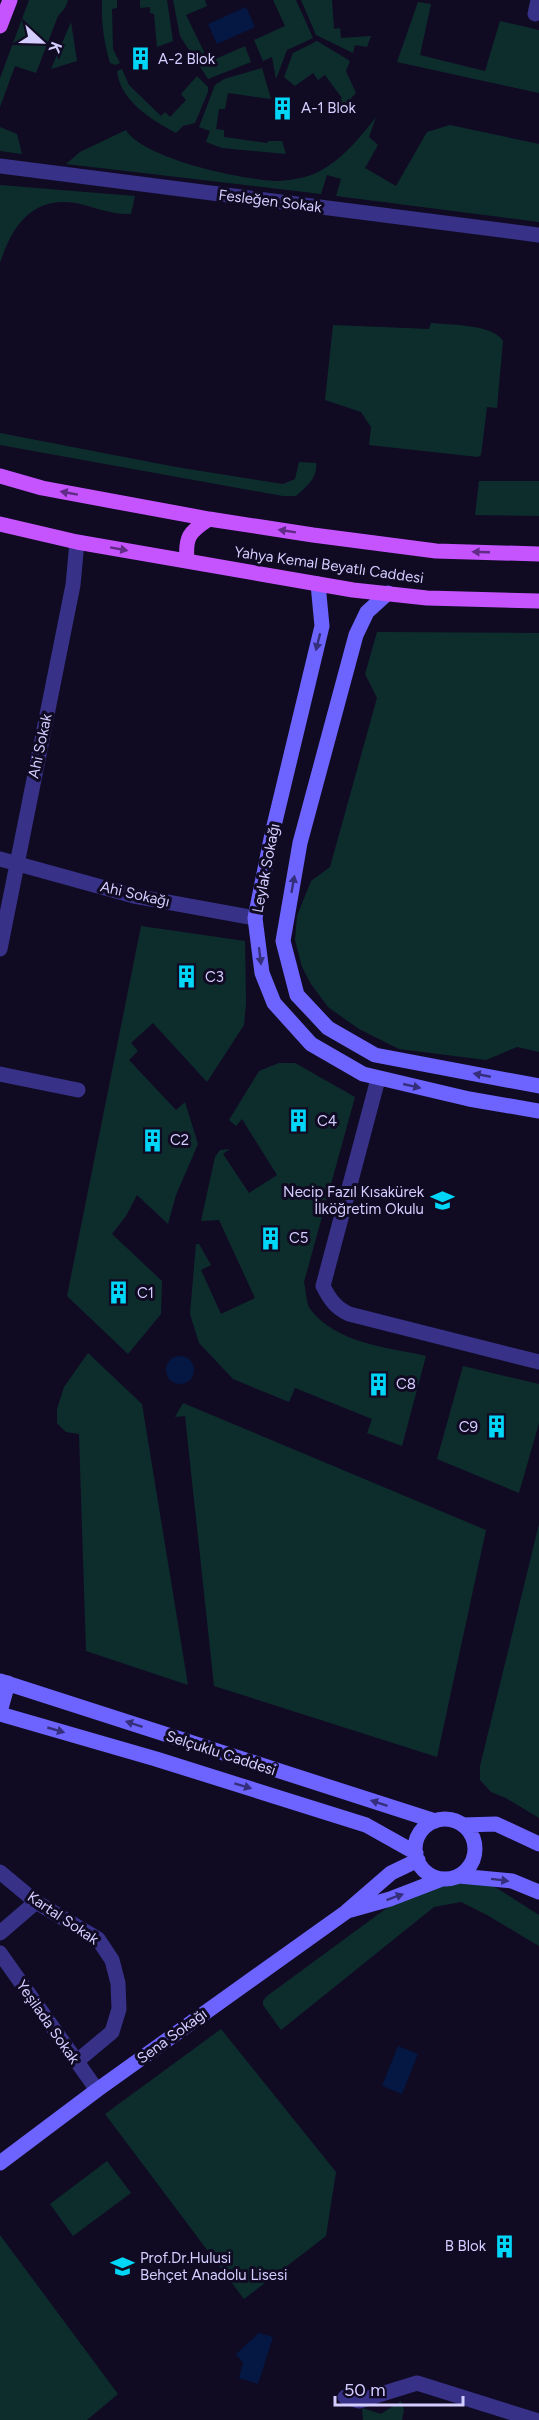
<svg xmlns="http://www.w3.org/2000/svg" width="539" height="2420" font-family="Figtree,sans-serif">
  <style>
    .green { fill: #0d2d2d }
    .water { fill: #041843 }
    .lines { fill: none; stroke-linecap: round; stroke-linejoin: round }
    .street { stroke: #373187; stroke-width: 15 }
    .secondary { stroke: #6d64ff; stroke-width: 15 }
    .primary { stroke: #c554ff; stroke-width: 15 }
    .oneway { fill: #612c86 }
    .oneway2 { fill: #352f7b }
    .labels { text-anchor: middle; stroke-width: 6; stroke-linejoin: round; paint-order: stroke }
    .poi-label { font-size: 15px; fill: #d4cdff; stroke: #100b23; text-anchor: start }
    .street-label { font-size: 15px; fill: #d4cdff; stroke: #100b23 }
  </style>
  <rect width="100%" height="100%" fill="#100b23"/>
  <path class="green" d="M29 0H68L65 8 58 16 36 73 15 66 0 107V78Z
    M102 0H117V8L112 9 113 49 120 63 115 65 110 63C104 42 101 22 102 0Z
    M140 0H167L173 41 157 47 154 14 150 13V7L140 8Z
    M173 0H205L207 6 186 15 209 62 245 46 251 62 208 79 180 36Z
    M273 0H296L313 38 287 50 276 79 272 57 263 61 254 40 285 26Z
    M301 0H332L334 29 340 28 341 38 371 36 367 47 355 45 353 53 316 35Z
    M418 2 431 4 420 55 485 71 500 21 539 30V93L397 62Z
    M71 22 77 61 51 69Z
    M317 41 350 61 346 71 356 93 351 98 354 102 344 111 337 103 342 98 325 75 318 80 313 73 295 86 284 77 293 53Z
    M262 68 271 99 228 93 225 109H219L216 129 224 130V137L267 143 269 141H282L286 154 222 148 206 142 210 131 199 127 215 85 224 79Z
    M122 69 129 85 161 116 165 112 170 117 186 100 181 94 197 76 208 87V92L195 123 183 126 176 133C152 120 120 101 117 71Z
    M376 117 369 137 378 145 365 168 396 186 427 132 450 125 539 144V222L336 196 341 179 327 175 321 194 66 164 80 152 126 130C143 159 246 181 280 181 291 180 305 178 316 173 341 161 359 139 376 117Z
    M0 127 17 134 22 154 0 151Z
    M0 185 135 196 131 214C113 215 94 207 76 203 33 196 12 225 0 263Z
    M431 323C450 325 493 324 503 341L497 408 487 407 481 455 478 457 369 445 371 427 361 412 325 400 333 325 429 329Z
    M0 433 176 467 283 484 295 479 299 462 316 463C318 478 306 487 296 496H283L0 445Z
    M479 481H539V516L475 515Z
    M377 632 539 633V1052L517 1047 486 1060 399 1049 359 1029 328 1007 311 984 302 967 295 940 297 916 311 881 330 867 377 698 365 674Z
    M141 926 245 941 246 1003 244 1025 207 1082 153 1023 131 1043 138 1051 129 1060 176 1110 185 1102 198 1144 176 1195 168 1224 137 1195 126 1216 112 1234 162 1281 161 1314 128 1354 67 1296Z
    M279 1063H295L355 1097 304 1282C306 1290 306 1303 310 1309 337 1344 387 1347 426 1356L402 1446 367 1433 372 1419 295 1388 289 1402 233 1379 199 1343 190 1314 196 1244H199L211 1265 201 1270 221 1314 255 1298 219 1220 201 1221 215 1157 220 1150 230 1149 223 1154 249 1193 277 1175 242 1119 236 1126 229 1120 259 1071Z
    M88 1353 142 1404 188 1685 86 1651 79 1434 66 1432 57 1423V1409L64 1387Z
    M463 1366 539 1384V1423L519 1493 437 1459Z
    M183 1403 486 1530 437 1757 214 1686 185 1416 175 1417Z
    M539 1524V1818L506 1798 491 1792 480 1780V1766Z
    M461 1874 484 1880 539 1915V1946L487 1915 461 1902 434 1907 281 2030 263 2005V2001L267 1996 410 1891 443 1875Z
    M221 2029 336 2172 326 2236 244 2299 105 2114Z
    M107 2161 131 2193 73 2236 50 2204Z
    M0 2235 118 2394 87 2420H0Z
    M401 2401 404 2410 402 2420H363L362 2408 381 2414Z"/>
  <path class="water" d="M246 7 255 27 217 44 208 24Z
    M166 1370a14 14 0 1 1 28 0a14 14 0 1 1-28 0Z
    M398 2046 418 2054 402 2094 382 2086Z
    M259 2333 273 2337 258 2384 239 2378 243 2363 236 2354Z"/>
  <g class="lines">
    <path class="street" d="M535 14 538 0
      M0 166 539 235
      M0 859 134 896 255 918
      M0 949 73 585 77 542
      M0 1074 78 1090
      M378 1079 323 1286C330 1300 336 1308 349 1314L539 1362
      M0 1872 36 1902 98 1939 112 1960 118 1983 119 2009 112 2032 76 2062
      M0 1933 36 1902
      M0 1953 97 2090
      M345 2397 359 2401 417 2383 535 2420"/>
    <path class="secondary" d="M318 584 322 626 272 834 255 918 262 973 274 1003 311 1044 363 1074 469 1099 539 1111
      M388 593 367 612 356 635 300 843 283 941 297 995 328 1028 375 1055 539 1086
      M0 1681 435 1821
      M0 1712 8 1683
      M0 1714 156 1759 366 1825 416 1853
      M415 1849a30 30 0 1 1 60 0a30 30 0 1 1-60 0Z
      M463 1825 496 1824 539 1844
      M459 1876 512 1881 539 1892
      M351 1910 390 1899 442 1879
      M0 2163 97 2090 346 1912 391 1873 418 1860"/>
    <path class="primary" d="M0 26 10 0
      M0 476 42 488 209 519 313 535 436 551 539 554
      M0 524 77 542 353 590 427 598 539 601
      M187 561C185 537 189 532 209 519"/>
  </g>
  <defs><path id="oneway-solid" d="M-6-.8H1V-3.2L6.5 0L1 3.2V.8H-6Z" transform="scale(1.5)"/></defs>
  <g class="oneway">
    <use href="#oneway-solid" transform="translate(69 493) rotate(-170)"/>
    <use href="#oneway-solid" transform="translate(287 531) rotate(-171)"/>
    <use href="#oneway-solid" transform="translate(119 549) rotate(10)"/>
    <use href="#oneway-solid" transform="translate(481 552) rotate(-178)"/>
  </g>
  <g class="oneway2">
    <use href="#oneway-solid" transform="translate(318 642) rotate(104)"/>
    <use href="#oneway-solid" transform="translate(293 884) rotate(-80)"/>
    <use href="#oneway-solid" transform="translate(260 956) rotate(83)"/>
    <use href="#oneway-solid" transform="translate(482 1075) rotate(-169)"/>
    <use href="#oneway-solid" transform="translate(412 1086) rotate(13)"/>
    <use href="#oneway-solid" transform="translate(134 1724) rotate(-162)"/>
    <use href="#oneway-solid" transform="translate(56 1730) rotate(16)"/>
    <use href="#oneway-solid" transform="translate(243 1786) rotate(17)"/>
    <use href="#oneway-solid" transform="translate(379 1803) rotate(-162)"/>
    <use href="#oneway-solid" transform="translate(500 1880) rotate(7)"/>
    <use href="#oneway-solid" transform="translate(395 1897) rotate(-20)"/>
  </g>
  <defs>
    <symbol id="building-bare" viewBox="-9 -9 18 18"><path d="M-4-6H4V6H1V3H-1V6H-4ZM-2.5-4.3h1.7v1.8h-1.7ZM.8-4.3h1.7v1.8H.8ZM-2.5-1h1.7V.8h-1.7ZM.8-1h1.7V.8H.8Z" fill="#00d6f8" stroke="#100b23" stroke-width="2.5" paint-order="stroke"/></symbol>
    <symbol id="school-bare" viewBox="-9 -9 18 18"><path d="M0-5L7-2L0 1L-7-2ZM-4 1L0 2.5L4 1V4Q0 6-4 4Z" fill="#00d6f8" stroke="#100b23" stroke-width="2.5" paint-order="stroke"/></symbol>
  </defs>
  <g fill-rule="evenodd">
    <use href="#building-bare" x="124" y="42" width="33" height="33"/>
    <use href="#building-bare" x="266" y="92" width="33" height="33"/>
    <use href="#building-bare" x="170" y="960" width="33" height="33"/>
    <use href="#building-bare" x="282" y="1104" width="33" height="33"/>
    <use href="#building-bare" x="136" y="1124" width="33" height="33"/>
    <use href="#school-bare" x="426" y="1184" width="33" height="33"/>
    <use href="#building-bare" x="254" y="1222" width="33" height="33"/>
    <use href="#building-bare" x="102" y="1276" width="33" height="33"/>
    <use href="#building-bare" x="362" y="1368" width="33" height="33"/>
    <use href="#building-bare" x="480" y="1410" width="33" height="33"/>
    <use href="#building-bare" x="488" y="2230" width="33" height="33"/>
    <use href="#school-bare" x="106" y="2250" width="33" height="33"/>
  </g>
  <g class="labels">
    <g class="poi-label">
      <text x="158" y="64">A-2 Blok</text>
      <text x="301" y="113">A-1 Blok</text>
      <text x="205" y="982">C3</text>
      <text x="317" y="1126">C4</text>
      <text x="170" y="1145">C2</text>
      <text x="424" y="1197" text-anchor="end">Necip Fazıl Kısakürek<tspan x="424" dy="17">İlköğretim Okulu</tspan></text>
      <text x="289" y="1243">C5</text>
      <text x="137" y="1298">C1</text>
      <text x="396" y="1389">C8</text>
      <text x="478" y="1432" text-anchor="end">C9</text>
      <text x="486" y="2251" text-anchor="end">B Blok</text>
      <text x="140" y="2263">Prof.Dr.Hulusi<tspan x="140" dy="17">Behçet Anadolu Lisesi</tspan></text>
    </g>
    <g class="street-label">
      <text transform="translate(270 201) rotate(7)" y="5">Fesleğen Sokak</text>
      <text transform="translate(329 565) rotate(8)" y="5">Yahya Kemal Beyatlı Caddesi</text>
      <text transform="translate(40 746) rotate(-78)" y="5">Ahi Sokak</text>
      <text transform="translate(266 868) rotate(-79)" y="5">Leylak Sokağı</text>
      <text transform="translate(135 894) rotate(13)" y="5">Ahi Sokağı</text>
      <text transform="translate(221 1753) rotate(18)" y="5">Selçuklu Caddesi</text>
      <text transform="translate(63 1918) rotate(34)" y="5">Kartal Sokak</text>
      <text transform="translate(48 2022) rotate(55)" y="5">Yeşilada Sokak</text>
      <text transform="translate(172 2036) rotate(-36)" y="5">Sena Sokağı</text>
    </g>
  </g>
  <g transform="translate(42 42) rotate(112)" stroke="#100b23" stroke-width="4.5" paint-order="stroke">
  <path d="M0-4.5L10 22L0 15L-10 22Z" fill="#d4cdff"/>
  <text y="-9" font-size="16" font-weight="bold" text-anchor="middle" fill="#d4cdff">K</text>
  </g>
  <path d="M335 2396v9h128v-9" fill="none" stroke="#d4cdff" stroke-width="3"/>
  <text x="344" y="2396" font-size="18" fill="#d4cdff" stroke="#100b23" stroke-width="4.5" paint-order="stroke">50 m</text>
</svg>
